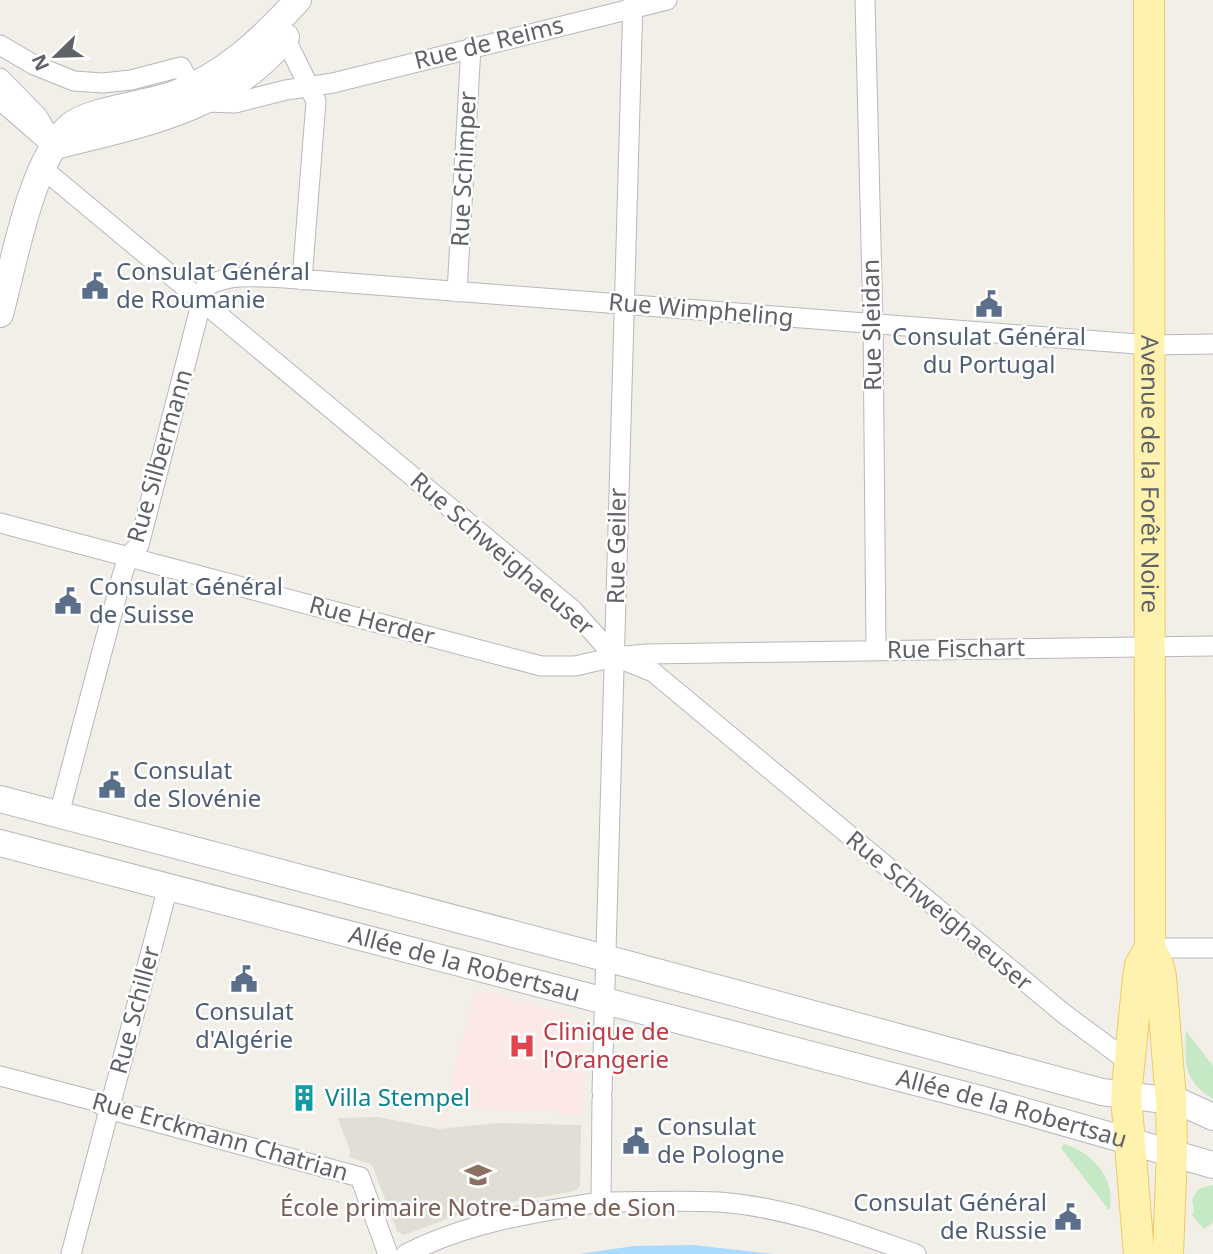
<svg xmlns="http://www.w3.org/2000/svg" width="1213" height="1254" font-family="'Noto Sans',sans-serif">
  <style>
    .education { fill: #e1ded6 }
    .medical { fill: #fce8e6 }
    .green { fill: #c5e8c5 }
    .water { fill: #aadaff }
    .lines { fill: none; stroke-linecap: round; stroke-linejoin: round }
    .street-casing { stroke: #b5b8bc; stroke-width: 21 }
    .secondary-casing { stroke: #b6babf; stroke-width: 28 }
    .primary-casing { stroke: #f2c960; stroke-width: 32 }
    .street { stroke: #fff; stroke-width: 19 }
    .secondary { stroke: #fff; stroke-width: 26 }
    .primary { stroke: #fff2af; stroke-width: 30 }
    .labels { text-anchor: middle; stroke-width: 5; stroke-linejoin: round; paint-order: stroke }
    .street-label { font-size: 24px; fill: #5f6368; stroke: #fff }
    .service-label { font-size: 24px; fill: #4e5e75; stroke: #fff; text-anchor: start }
    .health-label { font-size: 24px; fill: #be3a42; stroke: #fff; text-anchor: start }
    .culture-label { font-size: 24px; fill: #0d838f; stroke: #fff; text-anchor: start }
    .education-label { font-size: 24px; fill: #785e54; stroke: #fff }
  </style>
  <rect width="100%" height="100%" fill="#f1efe8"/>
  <path class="education" d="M378 1117 439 1129 497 1123 581 1125 580 1186 575 1191 506 1203 464 1213 404 1235 397 1231 372 1165 349 1157 350 1151 338 1118Z"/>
  <path class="medical" d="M476 989 572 1015 571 1021H584L582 1115 559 1114 558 1111 448 1108 442 1128 439 1129Z"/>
  <path class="green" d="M1186 1031 1213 1066V1099C1183 1080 1185 1064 1186 1031Z
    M1064 1144C1093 1153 1115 1177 1110 1209H1108L1061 1148Z
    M1213 1185V1222L1204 1229 1191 1214 1194 1212 1192 1200 1198 1189Z"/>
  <path class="water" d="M693 1245 773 1254H579L634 1246Z"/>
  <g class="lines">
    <defs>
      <path id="street" d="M865 0 873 324 876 649
        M285 38 316 101 302 280
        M0 45 34 65 74 81 103 83 131 80 181 67 192 87
        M0 78 38 117 55 146
        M0 100 46 140
        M206 102 235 103 286 90 333 83 667 0
        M42 168 573 610 615 657 653 672 1063 1013 1129 1062
        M457 292 471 47
        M0 523 541 666H575L615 657 647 654 1213 646
        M59 814 122 576 128 557 139 545 202 300 206 286C232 273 257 277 285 278L1150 345 1213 344
        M1150 948H1213
        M0 1076 95 1101 108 1109 360 1177 388 1254
        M602 1092 633 0
        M601 1202 602 1099
        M71 1254 168 887
        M406 1254C466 1223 534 1212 601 1202 640 1202 680 1200 719 1202 787 1207 853 1232 916 1254"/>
      <g id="secondary">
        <path d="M55 146C139 125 230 109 286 37"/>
        <path d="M0 314C14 263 31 161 70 126 89 110 146 104 172 95 224 76 261 40 298 0"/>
        <path d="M0 799 620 962 1102 1092 1180 1102 1213 1117"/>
        <path id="s1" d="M0 843 992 1102 1213 1165"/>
      </g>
      <g id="primary">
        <path id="s2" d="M1149 0 1150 948 1157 961 1161 977 1171 1101 1172 1152 1168 1254"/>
        <path d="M1139 1254 1126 1096 1138 978 1140 965 1150 948"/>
      </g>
    </defs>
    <use href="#street" class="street-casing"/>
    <use href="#secondary" class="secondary-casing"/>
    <use href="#primary" class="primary-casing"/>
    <use href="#street" class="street"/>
    <use href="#secondary" class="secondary"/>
    <use href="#primary" class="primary"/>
  </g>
  <defs>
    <symbol id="civic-bare" viewBox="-9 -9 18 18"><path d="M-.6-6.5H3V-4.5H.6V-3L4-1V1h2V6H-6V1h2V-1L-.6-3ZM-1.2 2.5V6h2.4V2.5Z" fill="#5c6f8a" stroke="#fff" stroke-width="2.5" paint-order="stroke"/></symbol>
    <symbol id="hospital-bare" viewBox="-9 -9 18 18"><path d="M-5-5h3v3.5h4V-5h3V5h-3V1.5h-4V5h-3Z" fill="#e0444e" stroke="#fff" stroke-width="2.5" paint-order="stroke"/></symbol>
    <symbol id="building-bare" viewBox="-9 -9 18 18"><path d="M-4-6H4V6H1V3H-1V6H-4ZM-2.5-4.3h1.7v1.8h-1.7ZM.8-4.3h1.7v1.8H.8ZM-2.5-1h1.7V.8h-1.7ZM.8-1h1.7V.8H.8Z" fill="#0f9aa8" stroke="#fff" stroke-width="2.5" paint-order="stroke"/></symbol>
    <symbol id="school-bare" viewBox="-9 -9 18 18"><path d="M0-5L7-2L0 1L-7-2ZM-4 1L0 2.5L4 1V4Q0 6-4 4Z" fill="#8d6e63" stroke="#fff" stroke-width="2.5" paint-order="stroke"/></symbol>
  </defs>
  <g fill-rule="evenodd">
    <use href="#civic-bare" x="76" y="267" width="38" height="38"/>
    <use href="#civic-bare" x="970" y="285" width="38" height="38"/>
    <use href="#civic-bare" x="49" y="582" width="38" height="38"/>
    <use href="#civic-bare" x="93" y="766" width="38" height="38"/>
    <use href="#civic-bare" x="225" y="960" width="38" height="38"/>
    <use href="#hospital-bare" x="503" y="1027" width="38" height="38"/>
    <use href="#building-bare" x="285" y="1079" width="38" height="38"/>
    <use href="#civic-bare" x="617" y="1122" width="38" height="38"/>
    <use href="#school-bare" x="459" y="1156" width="38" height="38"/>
    <use href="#civic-bare" x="1049" y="1198" width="38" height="38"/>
  </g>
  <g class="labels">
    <g class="street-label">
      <text transform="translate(489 43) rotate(-14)" y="8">Rue de Reims</text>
      <text transform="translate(464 169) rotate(-87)" y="8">Rue Schimper</text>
      <text transform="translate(701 310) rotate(5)" y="8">Rue Wimpheling</text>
      <text transform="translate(872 325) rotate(-91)" y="8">Rue Sleidan</text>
      <text transform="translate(160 456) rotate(-74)" y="8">Rue Silbermann</text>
      <text dy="8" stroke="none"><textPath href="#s2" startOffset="474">Avenue de la Forêt Noire</textPath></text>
      <text transform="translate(617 546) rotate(-89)" y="8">Rue Geiler</text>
      <text transform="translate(502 554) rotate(41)" y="8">Rue Schweighaeuser</text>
      <text transform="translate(372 621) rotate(15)" y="8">Rue Herder</text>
      <text transform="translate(956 649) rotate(-1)" y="8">Rue Fischart</text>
      <text transform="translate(939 911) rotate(40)" y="8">Rue Schweighaeuser</text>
      <text dy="8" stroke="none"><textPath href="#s1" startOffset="480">Allée de la Robertsau</textPath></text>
      <text transform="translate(135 1010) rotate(-75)" y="8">Rue Schiller</text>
      <text dy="8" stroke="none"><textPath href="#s1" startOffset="1046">Allée de la Robertsau</textPath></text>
      <text transform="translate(220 1137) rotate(16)" y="8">Rue Erckmann Chatrian</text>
    </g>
    <g class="service-label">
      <text x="116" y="280">Consulat Général<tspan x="116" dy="28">de Roumanie</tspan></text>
      <text x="989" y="345" text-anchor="middle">Consulat Général<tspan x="989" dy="28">du Portugal</tspan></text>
      <text x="89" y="595">Consulat Général<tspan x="89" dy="28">de Suisse</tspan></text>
      <text x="133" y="779">Consulat<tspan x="133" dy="28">de Slovénie</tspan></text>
      <text x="244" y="1020" text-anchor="middle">Consulat<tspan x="244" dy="28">d'Algérie</tspan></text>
      <text x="657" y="1135">Consulat<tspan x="657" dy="28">de Pologne</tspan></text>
      <text x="1047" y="1211" text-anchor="end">Consulat Général<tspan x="1047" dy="28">de Russie</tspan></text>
    </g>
    <g class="health-label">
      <text x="543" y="1040">Clinique de<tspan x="543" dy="28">l'Orangerie</tspan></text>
    </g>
    <g class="culture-label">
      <text x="325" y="1106">Villa Stempel</text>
    </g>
    <g class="education-label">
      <text x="478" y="1216">École primaire Notre-Dame de Sion</text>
    </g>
  </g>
  <g transform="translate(56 56) rotate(247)" stroke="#ffffff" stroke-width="5" paint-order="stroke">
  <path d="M0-5L12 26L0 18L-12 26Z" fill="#5f6368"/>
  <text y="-10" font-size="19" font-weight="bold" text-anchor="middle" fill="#5f6368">N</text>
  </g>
</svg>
